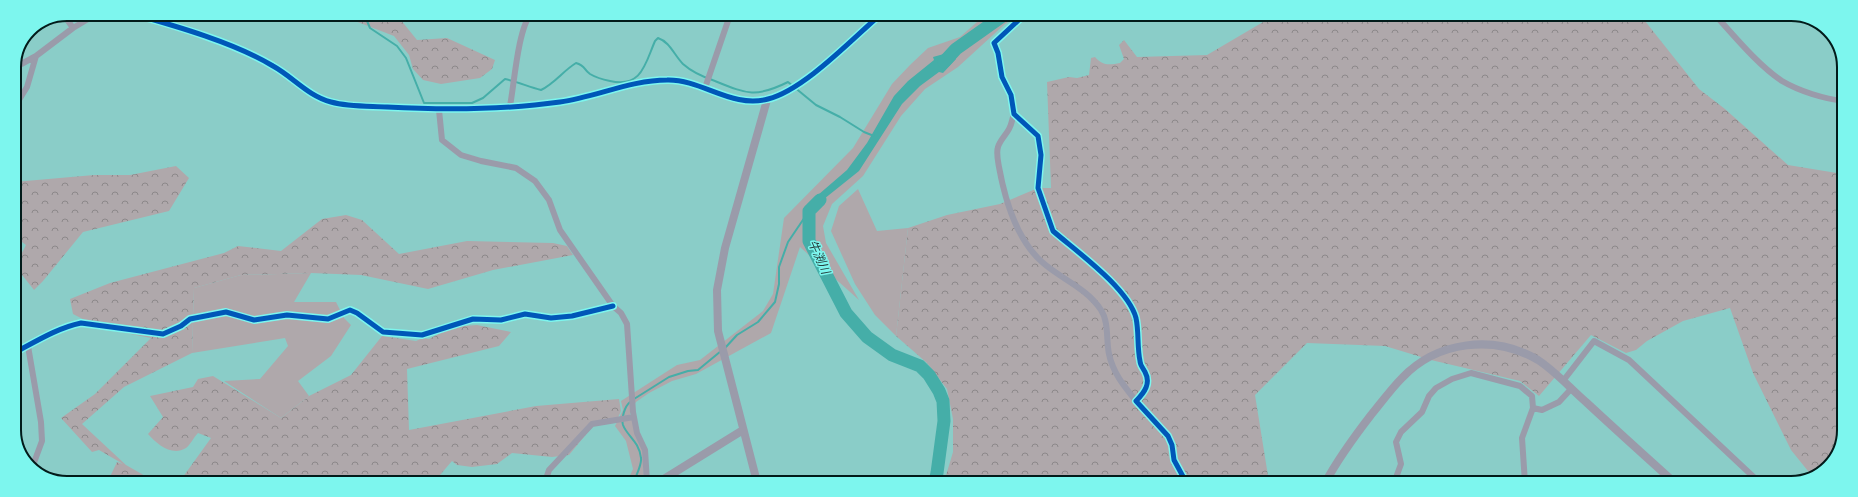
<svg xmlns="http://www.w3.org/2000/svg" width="1858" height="497" font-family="'Fira Sans Condensed','Noto Sans JP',sans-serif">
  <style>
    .grass { fill: #afa8ab }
    .forest { fill: url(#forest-crowns) }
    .water { fill: #45aea8 }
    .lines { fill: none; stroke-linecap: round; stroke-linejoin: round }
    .stream { stroke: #45aea8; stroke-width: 2 }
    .river { stroke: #45aea8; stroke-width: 13 }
    .minor { stroke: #9a9baa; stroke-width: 6 }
    .tertiary { stroke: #9a9baa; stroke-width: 8 }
    .cycleway-casing { stroke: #7df6ee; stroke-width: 8 }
    .cycleway { stroke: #0057b8; stroke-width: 5 }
    .labels { text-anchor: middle; stroke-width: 3; stroke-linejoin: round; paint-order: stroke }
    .water-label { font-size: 12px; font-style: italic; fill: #263f3e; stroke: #7df6ee }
    .rim { fill: none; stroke: #021b1a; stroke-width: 2 }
  </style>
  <defs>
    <pattern id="forest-crowns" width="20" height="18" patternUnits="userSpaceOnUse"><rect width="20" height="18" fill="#afa8ab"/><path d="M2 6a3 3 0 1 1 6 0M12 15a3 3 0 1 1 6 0" fill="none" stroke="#8c888a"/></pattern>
  </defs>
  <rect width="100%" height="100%" fill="#8acdc8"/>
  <path class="grass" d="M985 15H1018L1005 24 958 67 925 89 901 116 863 176 832 204 823 226 826 243 859 300 800 247 771 333 696 374 672 381 649 393 636 402 630 410V415L643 452 644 482H627L633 469 626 441 615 426 623 410 621 401 677 365 700 360 763 311 773 294 784 218 853 148 892 84 910 65 928 48 960 37Z
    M858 189 877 231 908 228 896 336 875 315 855 284 831 231 839 206Z
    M311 273 294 302H336L344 318 351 325 331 356 298 381 309 396 281 418 224 381 260 379 288 346 285 338 192 353 194 288 241 275Z"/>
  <path class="forest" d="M347 14H396L417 40 447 38 495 60 492 69 480 78 441 84 423 80 413 69 409 55 394 36 355 21Z
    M1275 15H1343L1347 17 1360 15 1641 16 1699 89 1725 109 1788 165 1843 174 1842 444 1824 472 1812 476 1791 450 1753 373 1730 308 1683 321 1647 341 1636 350 1626 353 1591 335 1539 396 1520 381 1431 360 1385 346 1307 343 1255 395 1269 482H944L953 452V419L947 389 927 363 896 336 908 228 947 215 1000 204 1038 188H1051L1047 82 1069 77 1077 78 1089 75 1091 58 1095 57C1103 66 1109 65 1120 63L1124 59 1119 45 1124 40 1137 57 1207 55Z
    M176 166 189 178 169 211 83 232 43 281 34 290 15 266 26 245 14 236V182L94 175H130Z
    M346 215 362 220 399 254 467 241 553 243 567 246 573 255 493 270 428 289 361 275 311 273 241 275 194 288 192 353 124 387 82 424 126 465 154 481H108L117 462 123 464 99 450 92 452 61 418 95 394 151 338 100 328 73 314 70 299 110 283 224 253 238 246 281 251 322 219Z
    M477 325 511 332 499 346 407 369 409 430 536 406 619 399 621 411 616 422 593 426 569 455 552 457 512 453 497 464 472 467 457 465 452 461 434 482 180 481 211 438 198 433C194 437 190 445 186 448 172 457 157 444 148 434L163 417 150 396 193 387 198 379 213 376 281 418 309 396 351 375 382 336 416 341 423 338 429 339 452 327Z"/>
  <path class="water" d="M956 49 954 56 956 59 943 73 939 72 920 86 902 104 859 171 809 211 818 195 847 170 867 143 894 96 908 81 934 60 933 57 951 52Z"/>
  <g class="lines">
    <path class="stream" d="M364 14 370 28 397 46 406 58 424 103H472L483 98 505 79C518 82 529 87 541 90 555 83 563 71 576 63 586 66 583 69 590 74 595 77 605 80 610 81 642 88 645 64 655 41L658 38C670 42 674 55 683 64 693 73 703 77 715 81 747 94 756 98 788 82L816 105 840 117 864 132 874 136
      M725 348 737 335 758 322 775 302 779 284V267L788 242 809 211
      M634 399 669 377 688 371 698 370 721 351
      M630 402C625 406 621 418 623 425 627 436 639 441 641 458 642 465 636 475 634 482"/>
    <path class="river" d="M944 62 956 49 1004 15
      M820 200 809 211V241L846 313 867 337 892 355 920 366 929 375 939 391 943 401 944 421 937 473 935 482"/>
    <path class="minor" d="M133 14C176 26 235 43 273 66 293 77 308 96 331 102 349 107 368 106 387 107 444 110 503 110 560 102 596 97 631 80 667 80 702 79 732 109 768 99 804 90 852 39 880 15
      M1024 15 994 43 998 53 1002 77 1011 95 1014 114 1038 136 1041 155 1038 188 1053 231C1076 251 1128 288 1136 318 1139 332 1137 347 1140 361 1140 365 1143 368 1145 372 1151 383 1145 392 1136 401L1168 436 1172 445 1174 460 1186 482
      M1716 16C1735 37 1759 66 1782 81 1799 91 1824 99 1844 101
      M73 28 93 16 100 14
      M14 68 36 56 73 28 64 15
      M705 88 730 15
      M510 106C514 86 518 28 531 14
      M14 108 27 87 36 56
      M439 110 442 140 461 155 481 161 516 168 535 181 549 200 560 230 613 306 621 313 627 324 633 412 637 433 645 450 647 482
      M1014 114C1012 119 1012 124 1009 129 1006 135 1000 140 998 147 996 153 998 161 999 167 1005 200 1017 240 1042 262 1061 279 1087 288 1101 310 1109 322 1106 340 1109 354 1113 373 1124 386 1136 401
      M28 346 41 422 42 441 32 468
      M14 353C35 342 57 328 81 323L163 334 181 326 190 319 226 312 254 320 287 315 328 319 350 310 357 313 383 332 422 335 473 319 501 320 525 314 551 318 572 316 613 306
      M1563 381 1594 341 1629 360 1760 483
      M1533 408 1542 410 1559 402 1571 389
      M545 482 549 470 592 424 634 417
      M1394 483 1401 464 1396 442 1401 432 1422 412 1429 396 1436 388 1452 379 1471 373 1520 386 1532 396 1533 408 1522 438 1525 483"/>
    <path class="tertiary" d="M659 482 743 430
      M757 482 718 331 717 290 725 248 767 100
      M1325 483C1338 459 1354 437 1371 415 1381 403 1391 389 1402 378 1437 341 1494 334 1538 360 1555 371 1570 388 1586 402 1615 429 1645 456 1675 483"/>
    <defs>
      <path id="cycleway" d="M133 14C176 26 235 43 273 66 293 77 308 96 331 102 349 107 368 106 387 107 444 110 503 110 560 102 596 97 631 80 667 80 702 79 732 109 768 99 804 90 852 39 880 15
        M1024 15 994 43 998 53 1002 77 1011 95 1014 114 1038 136 1041 155 1038 188 1053 231C1076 251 1128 288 1136 318 1139 332 1137 347 1140 361 1140 365 1143 368 1145 372 1151 383 1145 392 1136 401L1168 436 1172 445 1174 460 1186 482
        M14 353C35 342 57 328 81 323L163 334 181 326 190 319 226 312 254 320 287 315 328 319 350 310 357 313 383 332 422 335 473 319 501 320 525 314 551 318 572 316 613 306"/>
    </defs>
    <use href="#cycleway" class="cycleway-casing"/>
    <use href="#cycleway" class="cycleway"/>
  </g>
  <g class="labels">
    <g class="water-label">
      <text transform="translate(819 257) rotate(66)" y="4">牛渕川</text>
    </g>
  </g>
  <path d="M0 0H1858V497H0ZM67 21H1791A46 46 0 0 1 1837 67V430A46 46 0 0 1 1791 476H67A46 46 0 0 1 21 430V67A46 46 0 0 1 67 21Z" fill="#7df6ee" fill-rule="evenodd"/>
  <path class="rim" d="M67 21H1791A46 46 0 0 1 1837 67V430A46 46 0 0 1 1791 476H67A46 46 0 0 1 21 430V67A46 46 0 0 1 67 21Z"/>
</svg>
